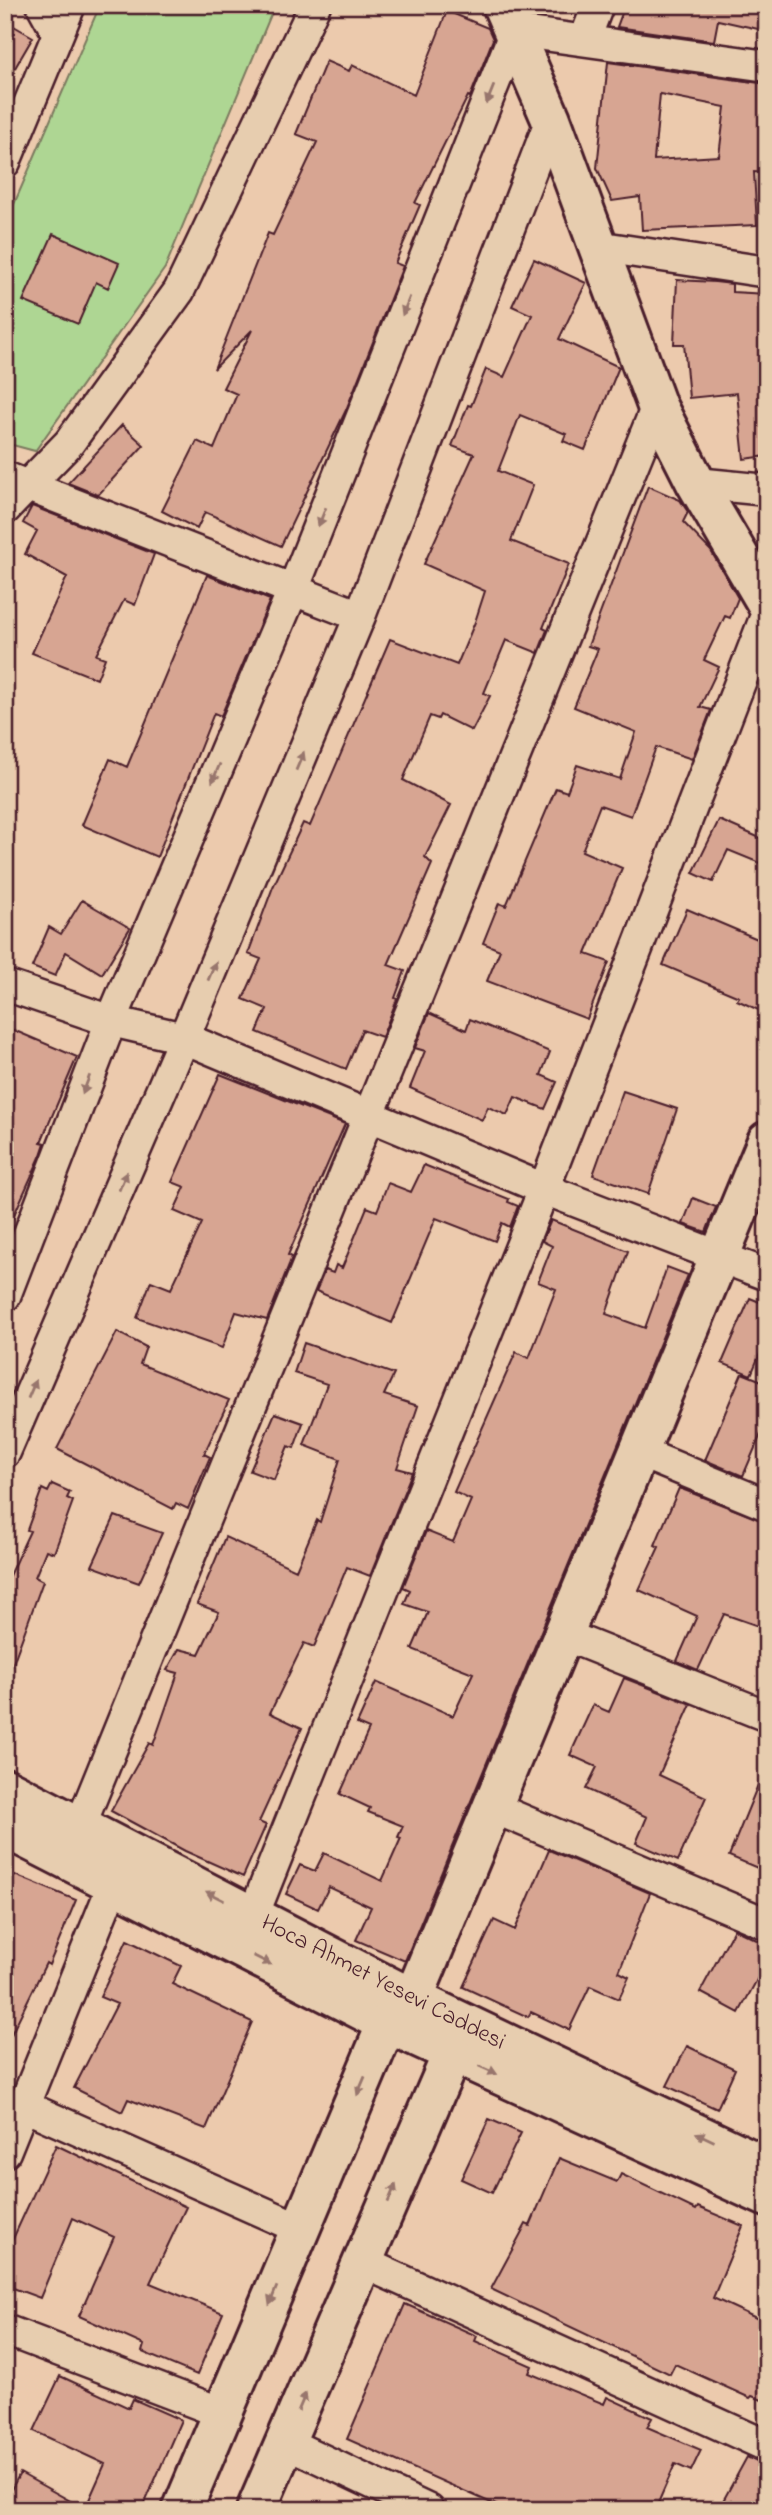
<svg xmlns="http://www.w3.org/2000/svg" width="772" height="2515" font-family="'Indie Flower',sans-serif">
  <style>
    .green { fill: #aed693; stroke: #7c7a5f; stroke-width: 2 }
    .building { fill: #d7a592; stroke: #4a1f2b; stroke-width: 2; fill-rule: evenodd }
    .lines { fill: none; stroke-linecap: round; stroke-linejoin: round }
    .minor-casing { stroke: #4a1f2b; stroke-width: 35 }
    .tertiary-casing { stroke: #4a1f2b; stroke-width: 44 }
    .secondary-casing { stroke: #4a1f2b; stroke-width: 44 }
    .minor { stroke: #e7cdaf; stroke-width: 30 }
    .tertiary { stroke: #e7cdaf; stroke-width: 38 }
    .secondary { stroke: #e7cdaf; stroke-width: 38 }
    .oneway { fill: #98766d }
    .labels { text-anchor: middle; stroke-width: 7; stroke-linejoin: round; paint-order: stroke }
    .street-label { font-size: 24px; fill: #4a1f2b; stroke: #e7cdaf }
  </style>
  <rect width="100%" height="100%" fill="#eccaad"/>
  <filter id="ink" filterUnits="userSpaceOnUse"><feTurbulence type="fractalNoise" baseFrequency=".0143" numOctaves="2"/><feDisplacementMap in="SourceGraphic" scale="14" xChannelSelector="R" yChannelSelector="G"/><feConvolveMatrix kernelMatrix="1 2 1 2 8 2 1 2 1" color-interpolation-filters="sRGB"/></filter>
  <g filter="url(#ink)">
    <path class="green" d="M100 5H275L165 268 35 451 5 443V225Z"/>
    <path class="building" d="M625 5H767V31L718 20 714 41 617 27Z
      M447 11 488 28 493 39 470 97 468 96 415 203 420 205 395 263 403 266 346 410 281 546 205 512 197 529 162 511 197 441 214 449 237 394 223 388 252 330 214 369 268 233 273 235 317 142 296 134 326 61 349 71 352 65 414 95Z
      M5 21 33 37 5 85Z
      M608 62 767 84V173L754 172 757 225 642 230 640 197 612 201 597 168ZM660 94 725 107 719 156 654 160Z
      M53 234 119 263 108 288 96 282 78 324 23 301Z
      M534 259 586 283 559 339 619 367 585 450 563 441 566 434 520 415 498 471 533 485 511 541 569 564 543 628 547 630 538 653 506 640 484 693 490 696 472 731 440 715 438 719 430 716 403 780 451 805 425 857 432 864 388 965 405 971 395 998 397 999 382 1037 362 1030 346 1069 257 1032 267 1009 243 999 261 959 248 954 273 887 303 823 310 826 390 639 457 665 475 622 485 591 424 564 474 454 452 446 468 405 471 406 486 369 504 377 532 315 512 306Z
      M677 280 715 282 732 284V292L767 294V456L744 459 737 393 689 398 684 344H674Z
      M122 425 144 445 98 495 68 483Z
      M648 486 680 500 688 512 683 522 711 551 738 598 730 618 725 616 704 660 719 667 700 707 711 710 692 759 656 747 631 816 600 805 582 851 622 868 586 954 609 962 587 1019 487 981 500 950 483 943 499 903 506 906 556 788 567 792 577 765 620 779 636 732 574 707 598 649 588 646Z
      M32 506 154 554 135 605 124 600 96 655 105 658 97 679 32 653 67 577 25 554 37 531 23 523Z
      M207 575 270 600 221 716 214 713 157 857 82 825 110 759 127 767Z
      M719 820 767 841V866L728 850 713 882 693 873Z
      M82 900 130 928 102 974 66 952 55 976 32 967 49 927 61 934Z
      M687 909 767 943V1014L737 1000 739 997 663 965Z
      M429 1013 466 1030 470 1019 550 1052 541 1075 557 1082 545 1109 515 1097 507 1115 488 1107 482 1120 410 1088 425 1051 415 1048Z
      M11 1029 77 1057 41 1142 45 1143 41 1155 5 1235V1044Z
      M220 1074 345 1124 288 1255 292 1257 267 1320 236 1312 222 1348 137 1318 151 1281 171 1289 202 1223 174 1211 185 1187 172 1182Z
      M623 1091 677 1109 648 1194 593 1175Z
      M424 1165 509 1199 508 1202 518 1206 510 1227 502 1223 495 1241 436 1218 392 1323 316 1291 325 1270 333 1273 336 1265 342 1268 367 1207 377 1211 388 1183 411 1192Z
      M693 1198 716 1207 706 1232 683 1224Z
      M551 1220 628 1251 606 1314 645 1328 667 1267 688 1275 405 1961 356 1940 371 1907 329 1887 318 1909 286 1894 300 1865 315 1871 324 1853 382 1881 401 1838 398 1837 403 1826 368 1812 370 1808 340 1794 369 1729 357 1724 376 1682 453 1716 473 1673 412 1649 428 1612 404 1604 410 1590 403 1587 426 1531 453 1542 471 1500 454 1492 516 1352 529 1358 556 1289 538 1282 552 1246 542 1241Z
      M750 1298 767 1305V1337L751 1375 722 1363Z
      M117 1332 146 1347 140 1364 229 1400 204 1454 210 1457 188 1509 176 1503 173 1509 57 1449Z
      M304 1343 394 1374 384 1395 418 1406 397 1468 412 1472 370 1576 347 1567 314 1647 304 1643 270 1713 302 1728 259 1822 266 1825 243 1877 185 1851 111 1811 149 1743 153 1745 178 1673 167 1670 179 1649 199 1654 219 1612 197 1604 225 1537 296 1570 317 1520 320 1522 340 1459 304 1445 327 1384 294 1373Z
      M742 1373 767 1383V1420L743 1476 705 1460Z
      M275 1413 303 1423 294 1448 288 1446 274 1480 250 1471Z
      M52 1484 70 1492 67 1498 73 1501 54 1553 46 1550 35 1577 43 1581 8 1677 5 1676V1584L30 1531 27 1530 42 1489 48 1492Z
      M679 1488 767 1522V1629L724 1614 698 1670 677 1661 697 1616 639 1590 659 1547 655 1545Z
      M115 1516 162 1533 139 1583 92 1566Z
      M624 1678 691 1704 659 1775 706 1797 678 1861 636 1843 647 1817 586 1789 597 1767 570 1755 593 1705 609 1712Z
      M766 1765H767V1872L729 1856Z
      M549 1850 650 1893 619 1972 629 1977 619 1999 590 1986 569 2030 531 2012 528 2017 463 1987 494 1920 515 1930Z
      M5 1871 76 1900 49 1965 46 1963 5 2047Z
      M734 1929 767 1945V1961L739 2013 700 1992Z
      M127 1940 181 1966 172 1984 252 2022 206 2129 128 2099 122 2112 74 2088 117 2004 100 1997Z
      M687 2046 735 2069 717 2109 667 2086Z
      M489 2119 521 2133 492 2193 461 2179Z
      M56 2145 186 2207 150 2283 223 2313 197 2375 142 2352 144 2345 79 2316 114 2237 73 2218 40 2298 5 2285V2256Z
      M559 2158 617 2182 621 2174 696 2210 698 2207 743 2226 713 2298 767 2323V2402L752 2396 750 2398 675 2364 670 2374 491 2289 526 2224 530 2226Z
      M405 2304 477 2336 475 2341 532 2366 529 2373 604 2404 607 2397 652 2418 647 2427 701 2450 691 2471 675 2464 655 2510H507L347 2439Z
      M60 2376 129 2408 133 2399 181 2420 142 2510H5V2501L20 2473 85 2509 105 2464 34 2431Z
      M747 2457 767 2467V2510H718Z"/>
    <g class="lines">
      <defs>
        <path id="minor" d="M42 5 58 34
          M585 39 598 5
          M5 162 70 5
          M596 246 767 272
          M5 477 360 616
          M696 483 767 490
          M5 509 69 443 179 291 315 5
          M5 985 111 1021 184 1038 544 1189 767 1275
          M5 1296 111 1021 293 590 515 31 767 66
          M5 1452 184 1038 360 616 551 119
          M639 1452 767 1505
          M564 1635 767 1716
          M494 1808 767 1924
          M72 1846 657 406
          M253 1916 544 1189 767 613
          M24 2106 301 2229
          M5 2152 113 1885
          M362 2262 767 2446
          M5 2330 225 2414
          M285 2442 429 2510"/>
        <path id="tertiary" d="M502 5 551 119 657 406 696 483 767 604
          M5 1788 413 1999 767 2167
          M5 1828 387 2023 767 2197
          M413 1999 767 1141"/>
        <path id="secondary" d="M182 2510 387 2023
          M256 2510 452 2054"/>
      </defs>
      <use href="#minor" class="minor-casing"/>
      <use href="#tertiary" class="tertiary-casing"/>
      <use href="#secondary" class="secondary-casing"/>
      <use href="#minor" class="minor"/>
      <use href="#tertiary" class="tertiary"/>
      <use href="#secondary" class="secondary"/>
    </g>
    <defs><path id="oneway-solid" d="M-6-.8H1V-3.2L6.5 0L1 3.2V.8H-6Z" transform="scale(1.75)"/></defs>
    <g class="oneway">
      <use href="#oneway-solid" transform="translate(490 95) rotate(112)"/>
      <use href="#oneway-solid" transform="translate(406 306) rotate(112)"/>
      <use href="#oneway-solid" transform="translate(322 517) rotate(112)"/>
      <use href="#oneway-solid" transform="translate(300 761) rotate(-67)"/>
      <use href="#oneway-solid" transform="translate(216 773) rotate(113)"/>
      <use href="#oneway-solid" transform="translate(212 971) rotate(-67)"/>
      <use href="#oneway-solid" transform="translate(86 1085) rotate(111)"/>
      <use href="#oneway-solid" transform="translate(123 1181) rotate(-67)"/>
      <use href="#oneway-solid" transform="translate(32 1389) rotate(-67)"/>
      <use href="#oneway-solid" transform="translate(215 1896) rotate(-153)"/>
      <use href="#oneway-solid" transform="translate(262 1960) rotate(27)"/>
      <use href="#oneway-solid" transform="translate(488 2070) rotate(24)"/>
      <use href="#oneway-solid" transform="translate(361 2086) rotate(113)"/>
      <use href="#oneway-solid" transform="translate(705 2137) rotate(-155)"/>
      <use href="#oneway-solid" transform="translate(392 2193) rotate(-67)"/>
      <use href="#oneway-solid" transform="translate(273 2296) rotate(112)"/>
      <use href="#oneway-solid" transform="translate(302 2402) rotate(-67)"/>
    </g>
  </g>
  <g class="labels">
    <g class="street-label">
      <text transform="translate(384 1981) rotate(27)" y="8">Hoca Ahmet Yesevi Caddesi</text>
    </g>
  </g>
  <rect width="772" height="2515" fill="none" stroke="#e7cdaf" stroke-width="28"/>
  <rect x="14" y="14" width="744" height="2487" fill="none" stroke="#4a1f2b" stroke-width="2.5" filter="url(#ink)"/>
</svg>
